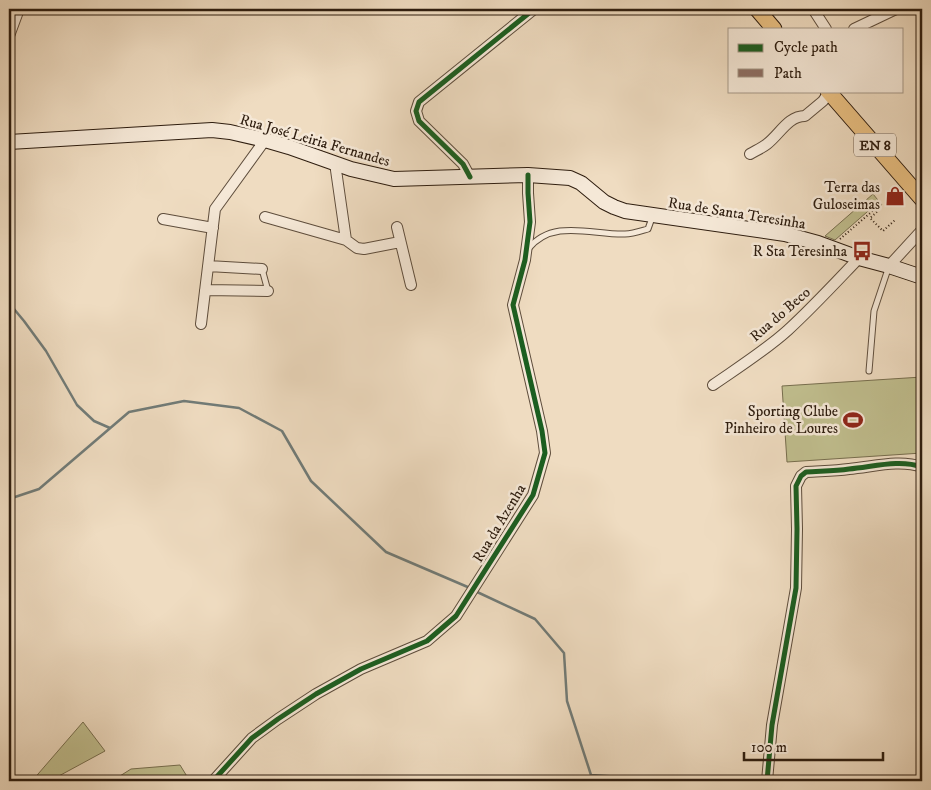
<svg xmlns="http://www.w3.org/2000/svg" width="931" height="790" font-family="'IM FELL DW Pica',serif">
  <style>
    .green { fill: #c0be8e; stroke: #776e4e }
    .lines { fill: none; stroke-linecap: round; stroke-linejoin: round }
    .stream { stroke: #717b77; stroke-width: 2.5 }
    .service-casing { stroke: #5e4d3c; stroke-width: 7 }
    .minor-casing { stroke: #5e4d3c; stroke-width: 12 }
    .secondary-casing { stroke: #2e1d0f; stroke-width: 16 }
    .primary-casing { stroke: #2e1d0f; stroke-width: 17 }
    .path { stroke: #2e1d0f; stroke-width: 2; stroke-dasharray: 1 2.5; stroke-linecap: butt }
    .service { stroke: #f5e8d7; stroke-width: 5 }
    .minor { stroke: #f5e8d7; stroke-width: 10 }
    .secondary { stroke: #f5e8d7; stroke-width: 14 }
    .primary { stroke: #e8be80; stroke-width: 15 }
    .quiet { stroke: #8d6e63; stroke-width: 4; stroke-dasharray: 8 4; stroke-linecap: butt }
    .cycleway-casing { stroke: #f5e8d7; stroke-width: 8 }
    .cycleway { stroke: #1b5e20; stroke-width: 5 }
    .labels { text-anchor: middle; stroke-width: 5; stroke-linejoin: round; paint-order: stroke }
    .shield { fill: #f5e8d7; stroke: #6a5a4b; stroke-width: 1 }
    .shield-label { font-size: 14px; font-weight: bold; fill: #2e1d0f }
    .street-label { font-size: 15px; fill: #2e1d0f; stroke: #f5e8d7 }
    .poi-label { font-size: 15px; fill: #2e1d0f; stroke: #f5e8d7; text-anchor: end }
  </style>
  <rect width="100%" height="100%" fill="#efdcc1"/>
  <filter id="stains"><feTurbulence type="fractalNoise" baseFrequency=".004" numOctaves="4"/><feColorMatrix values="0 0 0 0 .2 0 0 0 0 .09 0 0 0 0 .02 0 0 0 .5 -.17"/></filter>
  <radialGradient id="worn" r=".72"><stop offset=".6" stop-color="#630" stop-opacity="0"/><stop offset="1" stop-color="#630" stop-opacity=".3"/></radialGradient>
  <path class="green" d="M873 194 882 205 879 208 875 205 835 240 825 236Z
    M922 377V453L787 462 782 386Z
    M83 722 105 751 57 777 54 781H32Z
    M180 765 188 778 187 781H112L131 769Z"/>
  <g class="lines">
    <path class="stream" d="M9 303 24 321 46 351 77 405 94 421 110 428
      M9 494 15 497 39 489 129 412 184 401 239 408 282 431 311 481 386 552 470 588
      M475 591 535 619 564 653 567 701 591 775 637 778 652 781"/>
    <defs>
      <path id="service" d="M528 249C553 218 592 235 625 234 633 234 641 231 648 229L653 215
        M262 269 268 291
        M869 371 874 311 889 266"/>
      <path id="minor" d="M813 9 826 29
        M854 29 896 9
        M9 36 19 9
        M750 154C755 151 762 148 767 144 780 134 788 116 805 116L823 101 830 91
        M470 177 463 164 419 121 416 111 419 102 534 9
        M265 217 346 240 335 163
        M163 219 213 228
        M397 227 411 285
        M346 240 357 248 364 249 400 242
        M208 266 262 269
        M889 266 922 230
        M205 290 268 291
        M201 324 215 209 265 140
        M713 385C739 367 766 350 788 330 813 307 836 282 859 258
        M213 781 252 738 278 719 316 694 361 669 427 641 456 616 533 495 545 453 542 431 513 305 525 260 530 222 528 193V175
        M767 781 772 725 796 588 797 529 796 486 801 476 806 472C820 471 835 471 849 469 873 467 899 459 922 467"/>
      <path id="secondary" d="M9 142 212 130 230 132 265 140 289 147 351 169 394 179 528 175 570 178 581 183 604 202 614 207 625 211 785 234 818 243 859 258 889 266 922 277"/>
      <path id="primary" d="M757 9 774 29
        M828 91 922 199"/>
    </defs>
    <use href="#service" class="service-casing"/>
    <use href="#minor" class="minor-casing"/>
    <use href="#secondary" class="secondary-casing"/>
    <use href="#primary" class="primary-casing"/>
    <path class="path" d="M840 239 876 208 878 211 870 218 883 231 895 220"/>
    <use href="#service" class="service"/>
    <use href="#minor" class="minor"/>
    <use href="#secondary" class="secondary"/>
    <use href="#primary" class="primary"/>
    <path class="quiet" d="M856 28V29"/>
    <defs>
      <path id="cycleway" d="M470 177 463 164 419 121 416 111 419 102 534 9
        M213 781 252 738 278 719 316 694 361 669 427 641 456 616 533 495 545 453 542 431 513 305 525 260 530 222 528 193V175
        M767 781 772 725 796 588 797 529 796 486 801 476 806 472C820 471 835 471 849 469 873 467 899 459 922 467"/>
    </defs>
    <use href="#cycleway" class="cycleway-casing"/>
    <use href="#cycleway" class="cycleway"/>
  </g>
  <defs>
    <symbol id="shop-bare" viewBox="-9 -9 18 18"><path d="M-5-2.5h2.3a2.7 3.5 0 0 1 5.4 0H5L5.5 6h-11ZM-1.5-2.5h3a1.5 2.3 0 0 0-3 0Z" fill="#8f2418" stroke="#f5e8d7" stroke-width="2.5" paint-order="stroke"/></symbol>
    <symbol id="bus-bare" viewBox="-9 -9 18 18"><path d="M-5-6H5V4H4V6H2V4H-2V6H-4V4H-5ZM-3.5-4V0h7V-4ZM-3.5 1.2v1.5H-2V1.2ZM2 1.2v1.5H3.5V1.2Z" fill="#8f2418" stroke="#f5e8d7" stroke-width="2.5" paint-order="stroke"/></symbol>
    <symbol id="stadium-bare" viewBox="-9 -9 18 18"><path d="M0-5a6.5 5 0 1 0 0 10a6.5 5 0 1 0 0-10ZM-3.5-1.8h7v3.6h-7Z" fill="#8f2418" stroke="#f5e8d7" stroke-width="2.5" paint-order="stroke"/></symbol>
  </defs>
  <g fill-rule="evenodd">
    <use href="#shop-bare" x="881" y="182" width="28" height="28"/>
    <use href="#bus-bare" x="848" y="237" width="28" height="28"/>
    <use href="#stadium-bare" x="839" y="406" width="28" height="28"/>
  </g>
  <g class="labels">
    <rect class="shield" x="854" y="133.5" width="42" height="23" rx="4"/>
    <g class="shield-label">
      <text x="875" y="150">EN 8</text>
    </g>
    <g class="street-label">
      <text transform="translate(315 140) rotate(16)" y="5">Rua José Leiria Fernandes</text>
      <text transform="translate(737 213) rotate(9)" y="5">Rua de Santa Teresinha</text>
      <text transform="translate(780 314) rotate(-41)" y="5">Rua do Beco</text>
      <text transform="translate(499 523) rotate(-59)" y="5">Rua da Azenha</text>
    </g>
    <g class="poi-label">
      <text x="880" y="192">Terra das<tspan x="880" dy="17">Guloseimas</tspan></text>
      <text x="847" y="256">R Sta Teresinha</text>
      <text x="838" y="416">Sporting Clube<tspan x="838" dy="17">Pinheiro de Loures</tspan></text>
    </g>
  </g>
  <rect width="931" height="790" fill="none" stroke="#efdcc1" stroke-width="30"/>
  <rect x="10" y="10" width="911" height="770" fill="none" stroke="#2e1d0f" stroke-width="2.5"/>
  <rect x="15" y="15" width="901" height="760" fill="none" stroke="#2e1d0f"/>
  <rect x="728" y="28" width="175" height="65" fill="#f5e8d7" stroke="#a59787"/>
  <rect x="738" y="44" width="25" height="8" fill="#1b5e20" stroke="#a59787"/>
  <text x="774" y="52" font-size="15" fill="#2e1d0f">Cycle path</text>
  <rect x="738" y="69" width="25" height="8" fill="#8d6e63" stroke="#a59787"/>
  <text x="774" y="78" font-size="15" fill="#2e1d0f">Path</text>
  <path d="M744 752v8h139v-8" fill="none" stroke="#2e1d0f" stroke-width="2.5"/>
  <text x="751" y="752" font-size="15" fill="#2e1d0f" stroke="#f5e8d7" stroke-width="4" paint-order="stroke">100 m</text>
  <rect width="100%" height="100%" filter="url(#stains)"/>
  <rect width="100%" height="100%" fill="url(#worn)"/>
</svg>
